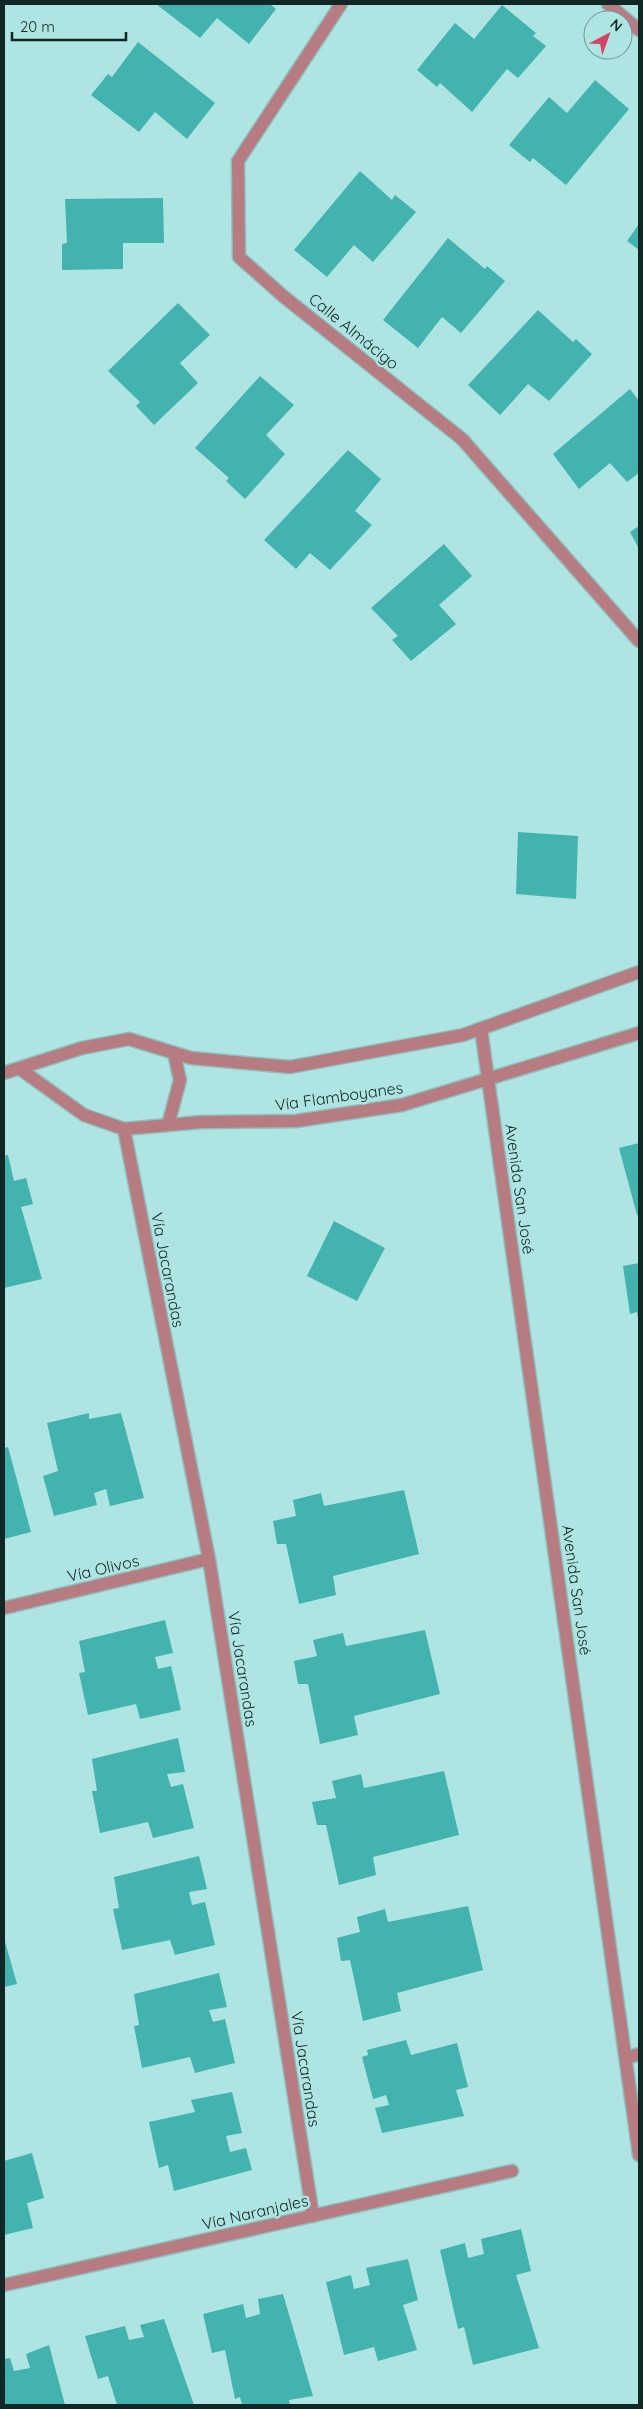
<svg xmlns="http://www.w3.org/2000/svg" width="643" height="2409" font-family="Quicksand,sans-serif">
  <style>
    .building { fill: #42b3af }
    .lines { fill: none; stroke-linecap: round; stroke-linejoin: round }
    .minor-casing { stroke: #8fbfbc; stroke-width: 15 }
    .tertiary-casing { stroke: #8fbfbc; stroke-width: 15 }
    .minor { stroke: #b67c82; stroke-width: 12 }
    .tertiary { stroke: #b67c82; stroke-width: 12 }
    .labels { text-anchor: middle; stroke-width: 5; stroke-linejoin: round; paint-order: stroke }
    .street-label { font-size: 16px; fill: #112726; stroke: #aee5e2 }
  </style>
  <rect width="100%" height="100%" fill="#aee5e2"/>
  <path class="building" d="M156 4H270L276 9 249 44 217 18 200 38Z
    M502 5 536 33 533 36 546 46 518 78 507 69 472 112 440 83 437 87 417 70 455 23 474 39Z
    M138 42 215 103 187 139 155 112 139 132 91 95 108 74 112 77Z
    M595 80 629 109 566 185 533 158 530 162 509 145 549 97 567 113Z
    M360 171 392 200 395 195 416 212 373 262 354 245 327 277 294 250Z
    M163 198 164 243H123V269L62 270V244L67 243 65 199Z
    M639 224V250L627 241Z
    M448 238 485 269 487 266 505 281 461 333 442 317 418 348 383 320Z
    M178 303 210 335 180 363 198 383 154 425 136 406 140 402 108 371Z
    M538 310 573 342 576 339 592 354 549 401 528 384 500 415 468 385Z
    M260 376 294 405 266 435 285 454 245 499 226 481 229 478 195 448Z
    M630 389 639 401V473L627 482 610 463 579 489 553 454Z
    M348 450 381 479 355 511 372 525 330 570 310 553 296 569 264 540Z
    M639 526V549L630 532Z
    M444 544 472 576 439 605 456 624 411 661 392 640 398 636 371 608Z
    M518 832 578 836 576 899 516 894Z
    M639 1143V1215H637L619 1148Z
    M8 1155 14 1181 26 1178 33 1204 21 1207 42 1279 4 1288V1156Z
    M334 1221 385 1248 357 1301 307 1276Z
    M639 1263V1318H638L637 1312 630 1314 623 1266Z
    M89 1413V1419L121 1413 144 1498 110 1506 106 1489 94 1493 97 1505 54 1516 43 1476 58 1471 47 1423Z
    M8 1447 31 1532 4 1539V1448Z
    M404 1490 419 1554 333 1576 336 1595 299 1604 286 1544H277L273 1521 296 1516 293 1500 321 1493 324 1506Z
    M165 1620 173 1653 155 1657 158 1669 171 1666 181 1710 140 1719 136 1704 88 1715 79 1673 85 1672 79 1641Z
    M425 1630 440 1694 354 1716 358 1735 320 1744 308 1684H298L294 1661 317 1656 313 1640 343 1633 346 1646Z
    M178 1738 185 1772 167 1774 171 1787 183 1784 194 1828 153 1838 148 1822 100 1833 92 1791H97L92 1759Z
    M444 1771 459 1835 373 1857 376 1875 339 1885 326 1825H317L312 1802 336 1798 332 1781 361 1774 364 1788Z
    M199 1856 207 1889 189 1892 192 1905 205 1902 215 1945 175 1955 170 1940 122 1950 113 1909 119 1908 114 1877Z
    M468 1906 483 1970 397 1993 401 2011 363 2021 350 1960 341 1961 337 1938 360 1932 357 1917 385 1909 388 1922Z
    M4 1938 17 1984 4 1987Z
    M219 1973 227 2007 209 2010 213 2022 225 2019 235 2063 195 2073 190 2057 142 2068 134 2026 139 2025 134 1994Z
    M406 2040 411 2055 457 2043 468 2087 456 2090 464 2116 382 2133 375 2108 389 2105 386 2095 373 2099 362 2057 368 2055 367 2050Z
    M232 2092 242 2133 226 2136 230 2152 246 2148 252 2170 174 2191 168 2165 159 2168 149 2122 195 2112 191 2100Z
    M32 2153 44 2198 27 2203 33 2228 4 2235V2161Z
    M521 2229 531 2271 516 2275 539 2348 473 2365 464 2327 458 2329 440 2250 465 2243 468 2258 484 2254 481 2239Z
    M408 2259 418 2300 403 2305 417 2350 378 2361 374 2347 344 2355 326 2282 351 2275 354 2289 370 2285 366 2268Z
    M283 2294 313 2396 289 2400 290 2405H242L240 2397 235 2399 225 2350 212 2353 203 2314 243 2304 246 2318 260 2314 258 2299Z
    M164 2319 194 2405H117L108 2376 98 2379 85 2336 125 2326 129 2340 144 2337 140 2325Z
    M49 2345 65 2405H4V2359L10 2358 14 2371 30 2368 26 2354Z"/>
  <g class="lines">
    <defs>
      <path id="minor" d="M341 4 238 161 239 257 283 296 462 439 639 641
        M608 4 639 30
        M20 1069 84 1115 124 1129 202 1122 296 1121 402 1105 639 1033
        M4 1073 82 1048 129 1039 191 1058 290 1067 463 1035 639 972
        M168 1125 180 1080 174 1053
        M124 1129 209 1559 313 2216
        M4 1608 209 1559
        M626 2058 639 2054
        M4 2285 512 2171"/>
      <path id="tertiary" d="M481 1029 639 2155"/>
    </defs>
    <use href="#minor" class="minor-casing"/>
    <use href="#tertiary" class="tertiary-casing"/>
    <use href="#minor" class="minor"/>
    <use href="#tertiary" class="tertiary"/>
  </g>
  <g class="labels">
    <g class="street-label">
      <text transform="translate(354 331) rotate(39)" y="6">Calle Almácigo</text>
      <text transform="translate(339 1096) rotate(-8)" y="6">Vía Flamboyanes</text>
      <text transform="translate(520 1189) rotate(82)" y="6">Avenida San José</text>
      <text transform="translate(168 1270) rotate(79)" y="6">Vía Jacarandas</text>
      <text transform="translate(103 1568) rotate(-13)" y="6">Vía Olivos</text>
      <text transform="translate(577 1590) rotate(82)" y="6">Avenida San José</text>
      <text transform="translate(243 1669) rotate(81)" y="6">Vía Jacarandas</text>
      <text transform="translate(306 2069) rotate(81)" y="6">Vía Jacarandas</text>
      <text transform="translate(255 2212) rotate(-13)" y="6">Vía Naranjales</text>
    </g>
  </g>
  <rect width="643" height="2409" fill="none" stroke="#112726" stroke-width="10"/>
  <g transform="translate(608 35) rotate(41)"><circle r="24" fill="#aee5e2" stroke="#6f9997"/>
  <path d="M0-4L9 19L0 12L-9 19Z" fill="#d34362"/>
  <text y="-8" font-size="14" font-weight="bold" text-anchor="middle" fill="#112726">N</text>
  </g>
  <path d="M12 32v8h114v-8" fill="none" stroke="#112726" stroke-width="2.5"/>
  <text x="20" y="32" font-size="15" fill="#112726" stroke="#aee5e2" stroke-width="4" paint-order="stroke">20 m</text>
</svg>
